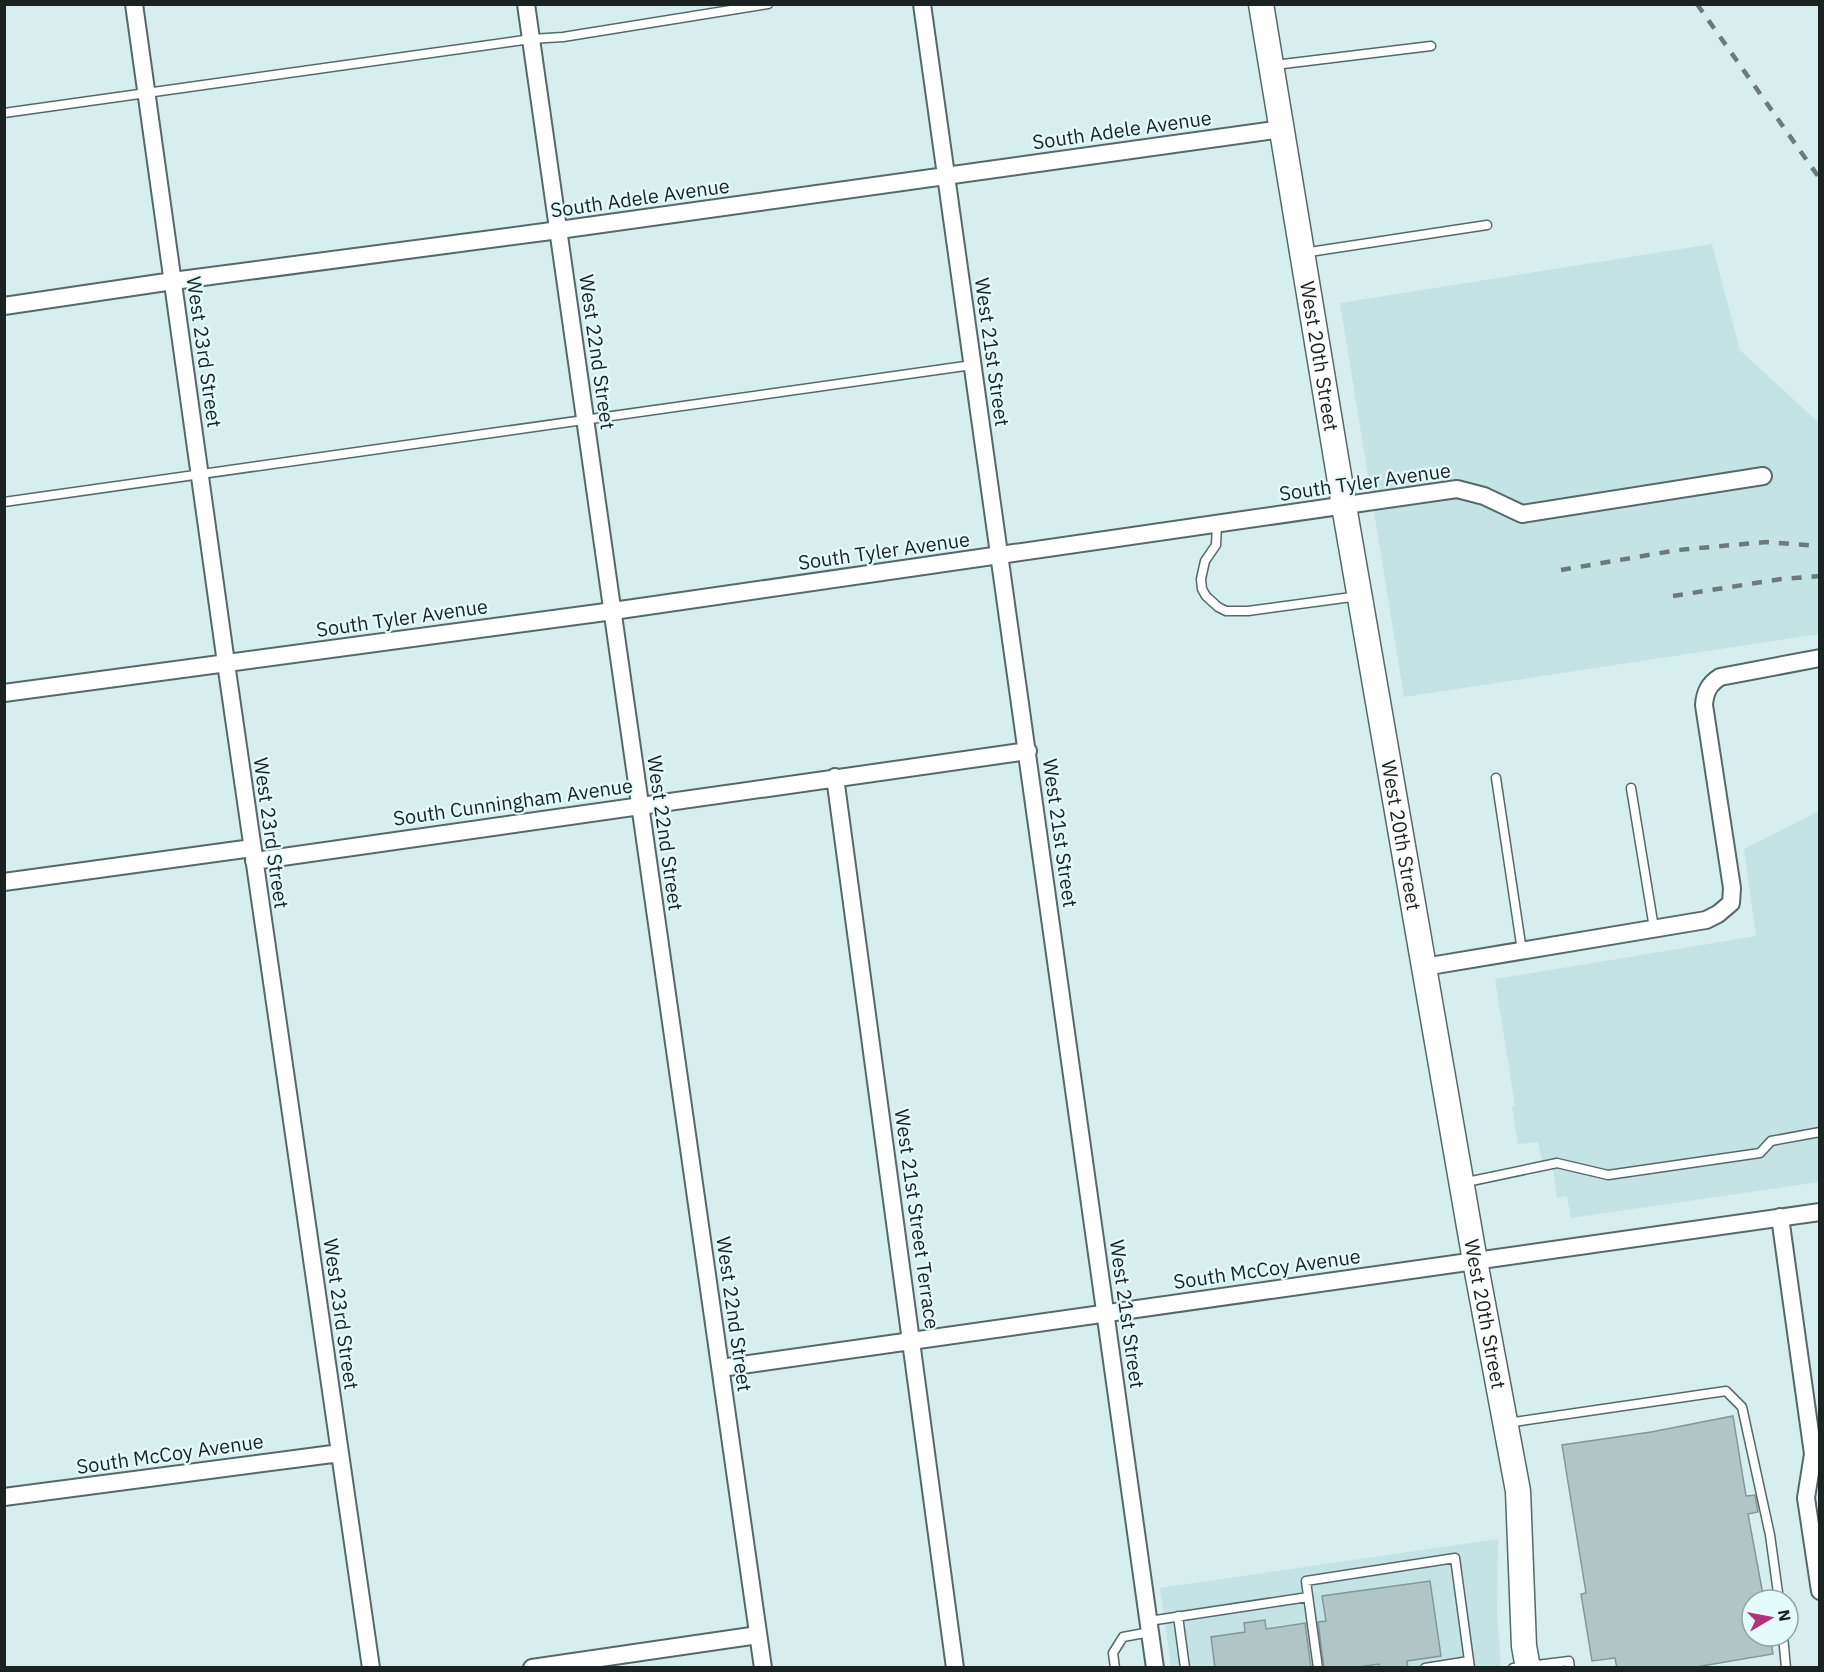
<svg xmlns="http://www.w3.org/2000/svg" width="1824" height="1672" font-family="'IBM Plex Sans',sans-serif">
  <style>
    .built { fill: #c4e3e5 }
    .building { fill: #b0c5c6; stroke: #839899; stroke-width: 1.5 }
    .lines { fill: none; stroke-linecap: round; stroke-linejoin: round }
    .service-casing { stroke: #55696a; stroke-width: 11 }
    .minor-casing { stroke: #55696a; stroke-width: 20 }
    .secondary-casing { stroke: #55696a; stroke-width: 27 }
    .service { stroke: #fff; stroke-width: 8 }
    .minor { stroke: #fff; stroke-width: 16 }
    .secondary { stroke: #fff; stroke-width: 24 }
    .rail { stroke: #6b7a7a; stroke-width: 4.5; stroke-dasharray: 10 10; stroke-linecap: butt }
    .labels { text-anchor: middle; stroke-width: 4.5; stroke-linejoin: round; paint-order: stroke }
    .street-label { font-size: 20px; fill: #1a2222; stroke: #e4fbfc }
  </style>
  <rect width="100%" height="100%" fill="#d7eeef"/>
  <path class="built" d="M1712 244 1740 350 1819 423V634L1404 697 1340 303Z
    M1819 811V1182L1571 1218 1567 1196 1557 1198 1552 1161 1542 1162 1538 1142 1518 1144 1512 1107 1515 1106 1495 979 1756 936 1744 849Z
    M1498 1539 1497 1612 1501 1667H1171L1160 1588Z"/>
  <path class="building" d="M1733 1416 1746 1496 1755 1495 1758 1512 1748 1514 1764 1600H1752V1636H1770L1773 1654 1690 1668H1617L1615 1658 1592 1661 1581 1594 1586 1593 1562 1445 1651 1432Z
    M1430 1581 1441 1656 1407 1661 1408 1668H1379V1664L1351 1668H1324L1318 1622 1326 1621 1322 1596Z
    M1265 1620 1266 1629 1305 1623 1311 1668H1215L1211 1637 1245 1632 1244 1623Z"/>
  <g class="lines">
    <defs>
      <path id="service" d="M1275 65 1431 46
        M4 113 531 39 563 37 768 4
        M1303 253 1487 225
        M4 502 972 365
        M1217 524 1216 545 1205 561 1201 579 1202 589 1206 596 1218 607 1226 611H1248L1359 596
        M1496 778 1522 951
        M1631 788 1654 928
        M1462 1183 1557 1163 1608 1175 1760 1153 1771 1141 1820 1132
        M1507 1423 1726 1391 1742 1407 1770 1535 1779 1600
        M1178 1616 1185 1668
        M1149 1621 1308 1597
        M1783 1636 1786 1668
        M1115 1668 1113 1653 1123 1637 1150 1632
        M1318 1668 1306 1581 1455 1558 1470 1668
        M1425 1668 1469 1661
        M1513 1668 1569 1661 1570 1668"/>
      <path id="minor" d="M134 4 226 663 371 1668
        M526 4 763 1668
        M922 4 1155 1668
        M4 306 173 281 559 230 1282 129
        M4 693 613 611 1457 489 1484 496 1522 514 1763 476
        M835 777 955 1668
        M254 861 1028 751
        M4 882 252 848
        M1424 967 1706 920 1718 914 1731 903 1732 888 1704 705C1705 692 1709 684 1720 677L1820 658
        M1780 1217 1813 1454 1806 1498 1820 1591
        M721 1368 1820 1212
        M4 1497 340 1453
        M532 1668 758 1635"/>
      <g id="secondary">
        <path id="s1" d="M1261 4 1344 506 1475 1261 1518 1491 1524 1646 1528 1668"/>
      </g>
    </defs>
    <use href="#service" class="service-casing"/>
    <use href="#minor" class="minor-casing"/>
    <use href="#secondary" class="secondary-casing"/>
    <use href="#service" class="service"/>
    <use href="#minor" class="minor"/>
    <use href="#secondary" class="secondary"/>
    <path class="rail" d="M1697 4 1820 179
      M1561 570 1678 550 1766 542 1820 546
      M1673 596 1781 579 1820 576"/>
  </g>
  <g class="labels">
    <g class="street-label">
      <text transform="translate(1122 130) rotate(-8)" y="7">South Adele Avenue</text>
      <text transform="translate(640 198) rotate(-8)" y="7">South Adele Avenue</text>
      <text transform="translate(204 352) rotate(82)" y="7">West 23rd Street</text>
      <text transform="translate(597 352) rotate(82)" y="7">West 22nd Street</text>
      <text transform="translate(992 352) rotate(82)" y="7">West 21st Street</text>
      <text dy="7" stroke="none"><textPath href="#s1" startOffset="357">West 20th Street</textPath></text>
      <text transform="translate(1365 482) rotate(-8)" y="7">South Tyler Avenue</text>
      <text transform="translate(884 551) rotate(-8)" y="7">South Tyler Avenue</text>
      <text transform="translate(402 618) rotate(-8)" y="7">South Tyler Avenue</text>
      <text transform="translate(513 802) rotate(-8)" y="7">South Cunningham Avenue</text>
      <text transform="translate(271 833) rotate(82)" y="7">West 23rd Street</text>
      <text transform="translate(665 833) rotate(82)" y="7">West 22nd Street</text>
      <text transform="translate(1060 833) rotate(82)" y="7">West 21st Street</text>
      <text dy="7" stroke="none"><textPath href="#s1" startOffset="843">West 20th Street</textPath></text>
      <text transform="translate(917 1219) rotate(82)" y="7">West 21st Street Terrace</text>
      <text transform="translate(1267 1269) rotate(-8)" y="7">South McCoy Avenue</text>
      <text transform="translate(341 1314) rotate(82)" y="7">West 23rd Street</text>
      <text transform="translate(734 1314) rotate(82)" y="7">West 22nd Street</text>
      <text transform="translate(1127 1314) rotate(82)" y="7">West 21st Street</text>
      <text dy="7" stroke="none"><textPath href="#s1" startOffset="1329">West 20th Street</textPath></text>
      <text transform="translate(170 1454) rotate(-8)" y="7">South McCoy Avenue</text>
    </g>
  </g>
  <rect width="1824" height="1672" fill="none" stroke="#1a2222" stroke-width="12"/>
  <g transform="translate(1770 1618) rotate(80)"><circle r="28" fill="#e4fbfc" stroke="#93a4a5" stroke-width="1.5"/>
  <path d="M0-4.5L10 22L0 15L-10 22Z" fill="#b5327b"/>
  <text y="-9" font-size="16" font-weight="bold" text-anchor="middle" fill="#1a2222">N</text>
  </g>
</svg>
